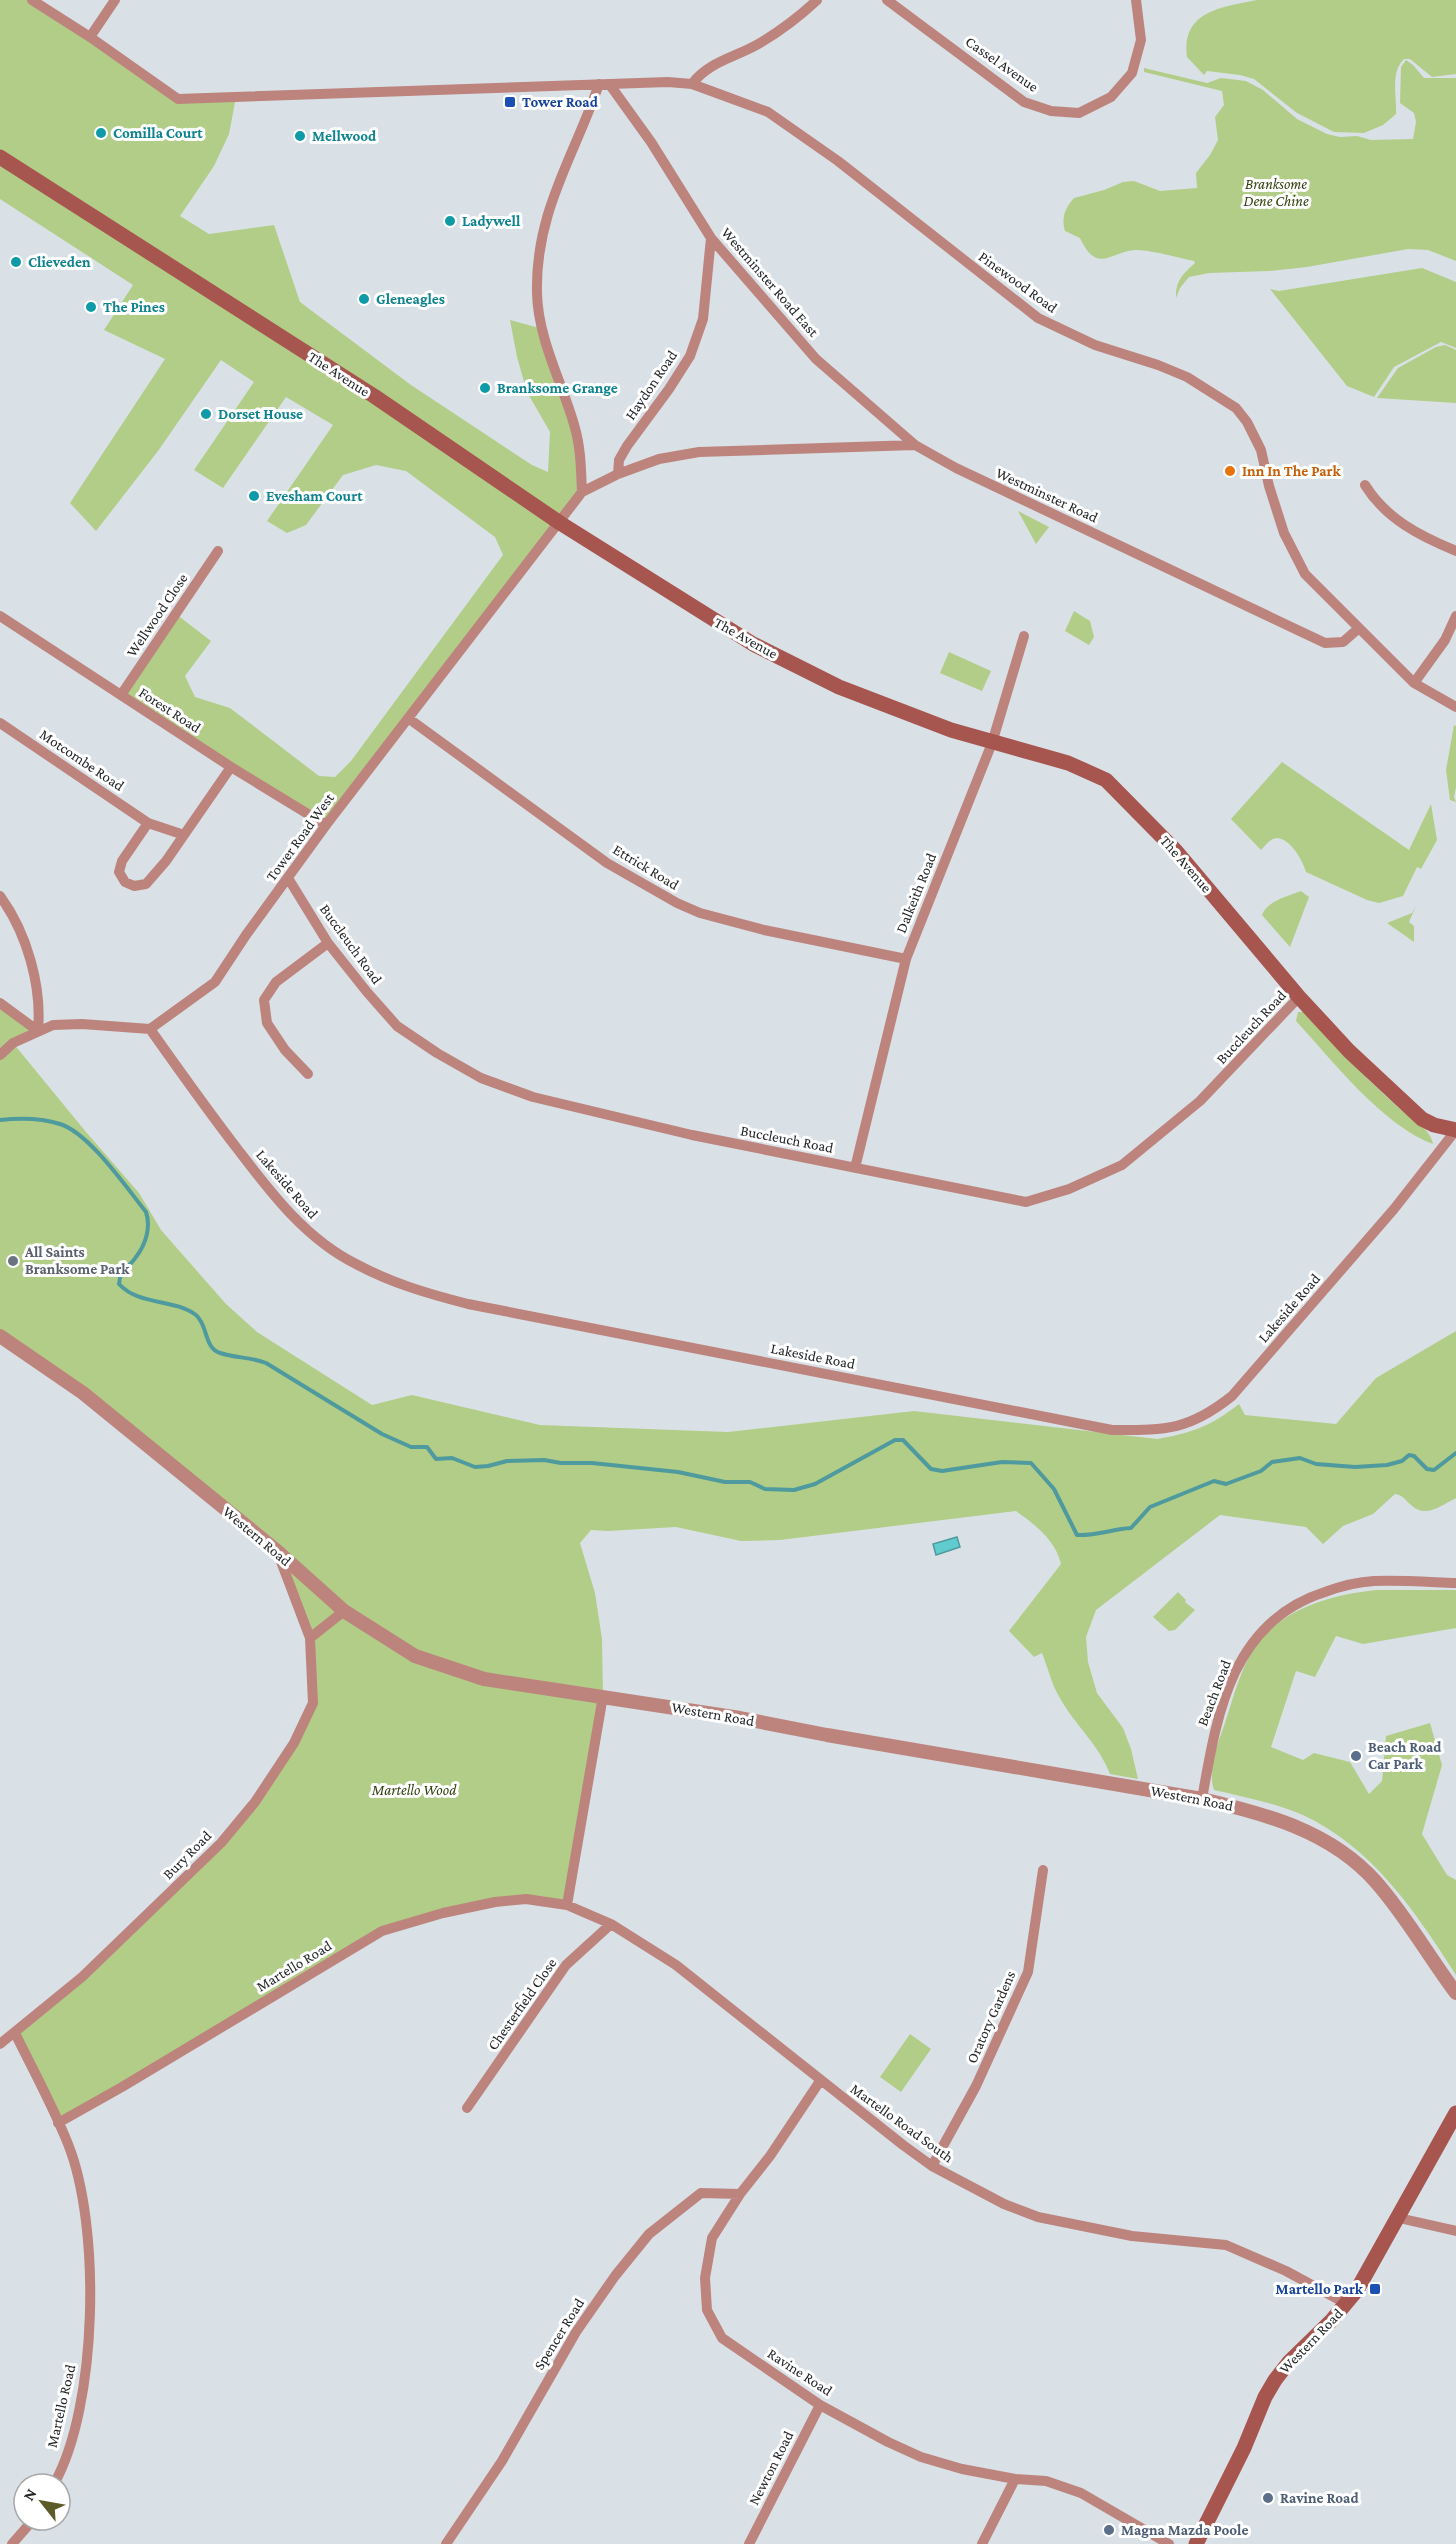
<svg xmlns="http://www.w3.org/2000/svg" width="1456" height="2544" font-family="'Crimson Pro',serif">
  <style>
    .green { fill: #b2cd87 }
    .water { fill: #60ccd0; stroke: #4e9a9e; stroke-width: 1.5 }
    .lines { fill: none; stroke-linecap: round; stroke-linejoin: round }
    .stream { stroke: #4e9a9e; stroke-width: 4 }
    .minor { stroke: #bd847e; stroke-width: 10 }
    .tertiary { stroke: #bd847e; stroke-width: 14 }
    .secondary { stroke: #a7554f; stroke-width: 15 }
    .transit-dot { fill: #1a4fb4; stroke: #fff; stroke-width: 2 }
    .culture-dot { fill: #0f9aa8; stroke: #fff; stroke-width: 2 }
    .food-dot { fill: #e8710a; stroke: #fff; stroke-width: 2 }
    .worship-dot { fill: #6b7280; stroke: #fff; stroke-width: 2 }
    .service-dot { fill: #5c6f8a; stroke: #fff; stroke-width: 2 }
    .labels { text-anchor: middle; stroke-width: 6; stroke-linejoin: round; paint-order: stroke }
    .street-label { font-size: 15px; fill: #232628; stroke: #fff }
    .transit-label { font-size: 15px; font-weight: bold; fill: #164399; stroke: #fff; text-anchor: start }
    .culture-label { font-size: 15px; font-weight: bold; fill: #0d838f; stroke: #fff; text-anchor: start }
    .park-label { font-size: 15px; font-style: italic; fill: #31410d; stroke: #fff }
    .food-label { font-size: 15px; font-weight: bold; fill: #c56008; stroke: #fff; text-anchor: start }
    .worship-label { font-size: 15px; font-weight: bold; fill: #5b616d; stroke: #fff; text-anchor: start }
    .service-label { font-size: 15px; font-weight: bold; fill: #4e5e75; stroke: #fff; text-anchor: start }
  </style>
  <rect width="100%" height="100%" fill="#d9e1e7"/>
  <path class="green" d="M0 0H32L178 99 236 97 229 134 214 166 180 216 209 234 274 225 300 302 411 385 532 465 548 472 550 432 527 392 517 357 510 320 543 329 575 430 582 492 326 825 121 695 176 614 211 641 185 676 195 697 230 708 319 776 335 777 351 761 503 555 495 537 406 471 376 465 343 475 306 525 287 533 267 521 333 425 286 397 223 488 194 470 254 382 221 360 158 451 96 531 70 503 165 359 104 330 133 285 0 199Z
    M1257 0H1456V74L1432 77 1410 59H1404C1390 72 1397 97 1396 114L1383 125 1364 133 1334 132 1297 113 1254 79 1240 75 1207 71 1204 75 1187 57C1181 11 1222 7 1257 0Z
    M1406 60 1413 65 1424 78H1456V261L1428 250 1408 249 1307 267 1269 271 1209 273 1189 277 1180 288 1176 298C1175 281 1183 274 1195 263L1194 261C1180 258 1147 249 1134 250 1109 253 1097 274 1080 238L1065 231C1061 218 1065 208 1074 198L1104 190 1123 182 1134 181 1160 191 1197 188 1196 173 1210 155 1218 140 1215 117 1224 105 1222 91 1144 72V68L1207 83 1221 78 1246 81 1263 90 1297 119 1327 134 1340 137 1357 136 1371 140 1413 139 1416 122 1414 113 1400 103 1401 67Z
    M1422 268 1456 282V348L1441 342 1394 367 1374 397 1347 386 1270 289 1279 291Z
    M1445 345 1456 350V403L1377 398 1398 368 1436 347Z
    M1018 511 1049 527 1036 544Z
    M1074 611 1090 621 1094 637 1089 645 1065 631Z
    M949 652 991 671 982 691 940 673Z
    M1454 725 1456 726V787L1454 797 1456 802 1450 800 1446 770Z
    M1282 762 1409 850 1431 804 1437 840 1421 869 1417 867 1403 896 1379 903 1367 900 1306 872C1303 861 1291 839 1277 838 1271 838 1265 846 1261 850L1231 819Z
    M1301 891 1309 897 1290 947 1262 915C1267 901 1288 896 1301 891Z
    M1416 906 1409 922 1414 926V942L1387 923 1412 913Z
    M0 1003 38 1031 13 1043 86 1132 139 1193 161 1230 226 1304 257 1332 372 1405 412 1395 540 1425 728 1432 914 1411 1157 1439C1192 1433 1211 1426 1239 1404L1245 1415 1336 1424 1376 1378 1456 1331V1498C1442 1505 1425 1519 1411 1505 1405 1500 1403 1495 1395 1494L1373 1514 1343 1526 1323 1544 1306 1527 1220 1515 1096 1610 1086 1637 1088 1662 1097 1693 1123 1728 1131 1749 1138 1779 1110 1774C1099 1745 1076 1726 1061 1700 1052 1686 1048 1668 1042 1653L1034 1657 1009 1631 1061 1564C1055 1539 1035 1525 1016 1511L780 1540 741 1541 676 1527 608 1531 591 1530 580 1543 595 1593 602 1639 603 1696 567 1905 526 1899 382 1931 58 2123 15 2033 82 1977 255 1802 313 1703 310 1638 277 1551 0 1336Z
    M1298 1012H1304C1337 1047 1369 1083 1406 1114 1417 1123 1430 1129 1433 1144 1382 1125 1333 1061 1296 1021Z
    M1377 1590H1456V1628L1363 1644 1336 1636 1315 1677 1296 1671 1271 1747 1303 1760 1314 1753 1350 1762 1369 1794 1382 1781 1386 1736 1430 1723 1442 1765 1422 1834 1447 1875 1456 1880V1975C1415 1911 1373 1848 1303 1815 1275 1803 1244 1797 1214 1790 1207 1770 1218 1743 1225 1723 1234 1696 1242 1662 1261 1639 1289 1606 1336 1594 1377 1590Z
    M1178 1592 1186 1600 1185 1602 1195 1610 1175 1630 1169 1631 1153 1617Z
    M910 2034 931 2049 901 2092 880 2077Z"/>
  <path class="water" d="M957 1537 960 1547 936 1555 933 1544Z"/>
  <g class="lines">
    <path class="stream" d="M0 1120C19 1118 41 1118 60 1124 89 1133 126 1187 146 1212 151 1227 146 1244 136 1257 129 1268 120 1269 119 1284 139 1306 173 1298 196 1315 208 1325 204 1348 220 1353 235 1358 251 1357 266 1363L382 1434 411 1447H427L436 1459 452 1458 475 1467 488 1466 507 1461 544 1460 561 1463H592L678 1472 725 1482H750L765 1489 794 1490 815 1484 895 1440H903L931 1469 942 1471 1002 1462 1031 1463 1054 1489 1077 1535C1096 1536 1113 1529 1131 1528L1150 1507 1214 1481 1226 1484 1261 1471 1272 1462 1300 1458 1316 1464 1355 1467 1387 1465 1402 1461 1409 1455 1414 1456 1427 1469 1434 1470 1456 1453"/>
    <path class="minor" d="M32 0 90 37 178 99 668 82 692 84 768 112 838 161 1038 318 1095 345 1158 365 1187 377 1236 408 1247 422 1261 450 1269 486 1284 533 1305 574 1414 683 1456 707
      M887 0 1024 102 1051 111 1079 113 1111 97 1132 73 1141 40 1136 0
      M90 37 115 0
      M692 84C709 61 737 57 760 43 780 31 800 16 817 0
      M610 85 651 142 711 238 816 359 915 445
      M618 474 619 460 627 446 669 389 690 356 703 319 711 238
      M1365 485C1386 519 1420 536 1456 551
      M582 492C581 471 581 449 575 428 563 384 538 340 537 293 535 212 574 157 599 84
      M0 616 231 767 326 825
      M1414 683 1445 640 1456 616
      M121 695 218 551
      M408 718 607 863 677 903 700 913 764 930 906 959
      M0 723 148 823 122 861 119 872 125 882 134 886 146 884 166 861 231 767
      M148 823 184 835
      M288 878 328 943 367 992 397 1026 437 1053 481 1078 533 1097 692 1135 1026 1202 1069 1189 1122 1165 1200 1101 1299 997
      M0 896C27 933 42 986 38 1031
      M0 1003 38 1031
      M150 1029C179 1070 208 1111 239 1151 272 1194 306 1239 356 1264 391 1283 429 1294 468 1304L1112 1430C1165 1430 1188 1431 1232 1396L1394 1209 1456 1130
      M0 1055 13 1043 53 1025 82 1024 150 1029 215 982 246 935 326 825 582 492 618 474 659 459 699 452 915 445 956 468 1325 643 1343 642 1359 628
      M308 1074 285 1050 267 1023 264 1000 276 982 328 943
      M855 1168 906 959 992 743 1024 636
      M310 1638 344 1611
      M1202 1799C1217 1714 1231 1622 1325 1592 1341 1586 1357 1582 1374 1581 1401 1580 1429 1582 1456 1583
      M567 1905 603 1696
      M15 2033C33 2070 53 2106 68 2144 101 2226 98 2406 54 2484
      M0 2044 82 1977 221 1843 255 1802 294 1743 313 1703 310 1638 277 1551
      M820 2081 770 2156 740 2194 712 2238 705 2278 707 2310 722 2338 820 2405 888 2442 921 2457 962 2469 1015 2479 1046 2481 1081 2493 1169 2544
      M467 2108 566 1965 611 1924
      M58 2123 122 2087 382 1931 443 1913 495 1902 526 1899 567 1905 611 1924 676 1965 903 2145 932 2166 1004 2204 1038 2217 1132 2236 1226 2245 1286 2271 1347 2304
      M932 2166 976 2086 1028 1972 1043 1870
      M1399 2218 1456 2231
      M12 2544 33 2520
      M446 2544 502 2461 576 2332 615 2276 649 2234 701 2193 740 2194
      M749 2544 820 2405
      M982 2544 1015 2479"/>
    <path class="tertiary" d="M0 1336 83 1393 277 1551 344 1611 415 1656 484 1679 740 1718 827 1735 1202 1799C1266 1814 1331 1831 1376 1882 1406 1916 1429 1957 1456 1993"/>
    <path class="secondary" d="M0 157 374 396 560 523 753 644 839 687 951 730 1068 763 1106 780 1176 851 1299 997 1349 1051 1422 1119 1434 1125 1456 1130
      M1196 2544 1244 2448 1265 2397 1275 2380 1289 2362 1332 2320 1357 2290 1456 2113"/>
  </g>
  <g class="transit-dot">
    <rect x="504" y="96" width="12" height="12" rx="3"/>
    <rect x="1369" y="2283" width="12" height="12" rx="3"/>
  </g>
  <g class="culture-dot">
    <circle cx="101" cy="133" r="6"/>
    <circle cx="300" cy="136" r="6"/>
    <circle cx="450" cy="221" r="6"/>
    <circle cx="16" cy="262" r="6"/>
    <circle cx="364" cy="299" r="6"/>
    <circle cx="91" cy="307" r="6"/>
    <circle cx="485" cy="388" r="6"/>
    <circle cx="206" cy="414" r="6"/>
    <circle cx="254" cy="496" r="6"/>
  </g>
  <circle class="food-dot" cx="1230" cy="471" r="6"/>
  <circle class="worship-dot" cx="13" cy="1261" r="6"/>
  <g class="service-dot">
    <circle cx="1356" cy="1756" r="6"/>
    <circle cx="1268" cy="2498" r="6"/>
    <circle cx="1109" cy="2530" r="6"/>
  </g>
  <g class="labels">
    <g class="street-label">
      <text transform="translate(1002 64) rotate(35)" y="5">Cassel Avenue</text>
      <text transform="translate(770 282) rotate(49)" y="5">Westminster Road East</text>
      <text transform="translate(1018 282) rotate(36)" y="5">Pinewood Road</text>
      <text transform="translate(339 374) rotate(33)" y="5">The Avenue</text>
      <text transform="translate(651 385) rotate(-56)" y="5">Haydon Road</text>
      <text transform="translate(1047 495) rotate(25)" y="5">Westminster Road</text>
      <text transform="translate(157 615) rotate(-56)" y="5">Wellwood Close</text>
      <text transform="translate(746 638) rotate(29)" y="5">The Avenue</text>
      <text transform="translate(170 710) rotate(33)" y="5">Forest Road</text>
      <text transform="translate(82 760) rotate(34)" y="5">Motcombe Road</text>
      <text transform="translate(300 837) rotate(-54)" y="5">Tower Road West</text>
      <text transform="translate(1186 864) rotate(49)" y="5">The Avenue</text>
      <text transform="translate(646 867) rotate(31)" y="5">Ettrick Road</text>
      <text transform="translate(916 893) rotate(-68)" y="5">Dalkeith Road</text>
      <text transform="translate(351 944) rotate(54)" y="5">Buccleuch Road</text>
      <text transform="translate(1251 1027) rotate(-47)" y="5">Buccleuch Road</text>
      <text transform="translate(787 1139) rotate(11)" y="5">Buccleuch Road</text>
      <text transform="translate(287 1184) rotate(49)" y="5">Lakeside Road</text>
      <text transform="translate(1289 1308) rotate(-49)" y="5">Lakeside Road</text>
      <text transform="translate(813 1356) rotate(11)" y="5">Lakeside Road</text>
      <text transform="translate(257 1536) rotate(40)" y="5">Western Road</text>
      <text transform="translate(1214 1693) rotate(-69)" y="5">Beach Road</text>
      <text transform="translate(713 1714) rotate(10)" y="5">Western Road</text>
      <text transform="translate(1192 1798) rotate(11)" y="5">Western Road</text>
      <text transform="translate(187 1855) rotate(-45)" y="5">Bury Road</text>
      <text transform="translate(294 1966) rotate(-31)" y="5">Martello Road</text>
      <text transform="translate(522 2004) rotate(-55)" y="5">Chesterfield Close</text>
      <text transform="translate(991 2017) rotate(-66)" y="5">Oratory Gardens</text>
      <text transform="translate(902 2123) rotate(36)" y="5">Martello Road South</text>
      <text transform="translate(559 2334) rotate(-58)" y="5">Spencer Road</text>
      <text transform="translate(1311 2341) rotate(-46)" y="5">Western Road</text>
      <text transform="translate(800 2372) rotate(33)" y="5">Ravine Road</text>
      <text transform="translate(61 2406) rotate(-77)" y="5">Martello Road</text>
      <text transform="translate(771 2468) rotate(-63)" y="5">Newton Road</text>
    </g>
    <g class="transit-label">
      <text x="522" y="107">Tower Road</text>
      <text x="1363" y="2294" text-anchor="end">Martello Park</text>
    </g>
    <g class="culture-label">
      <text x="113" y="138">Comilla Court</text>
      <text x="312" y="141">Mellwood</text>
      <text x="462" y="226">Ladywell</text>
      <text x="28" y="267">Clieveden</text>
      <text x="376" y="304">Gleneagles</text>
      <text x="103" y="312">The Pines</text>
      <text x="497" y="393">Branksome Grange</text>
      <text x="218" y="419">Dorset House</text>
      <text x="266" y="501">Evesham Court</text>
    </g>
    <g class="park-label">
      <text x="1276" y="189">Branksome<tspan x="1276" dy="17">Dene Chine</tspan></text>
      <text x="414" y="1795">Martello Wood</text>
    </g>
    <g class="food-label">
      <text x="1242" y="476">Inn In The Park</text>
    </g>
    <g class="worship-label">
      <text x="25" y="1257">All Saints<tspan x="25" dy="17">Branksome Park</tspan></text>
    </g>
    <g class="service-label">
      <text x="1368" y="1752">Beach Road<tspan x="1368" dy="17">Car Park</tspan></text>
      <text x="1280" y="2503">Ravine Road</text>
      <text x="1121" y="2535">Magna Mazda Poole</text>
    </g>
  </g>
  <g transform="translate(42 2502) rotate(301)"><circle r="28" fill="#ffffff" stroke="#a7a8a9" stroke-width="1.5"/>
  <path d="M0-4.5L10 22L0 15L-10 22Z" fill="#5d5c29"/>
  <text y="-9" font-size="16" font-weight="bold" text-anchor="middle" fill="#232628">N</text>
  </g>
</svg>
